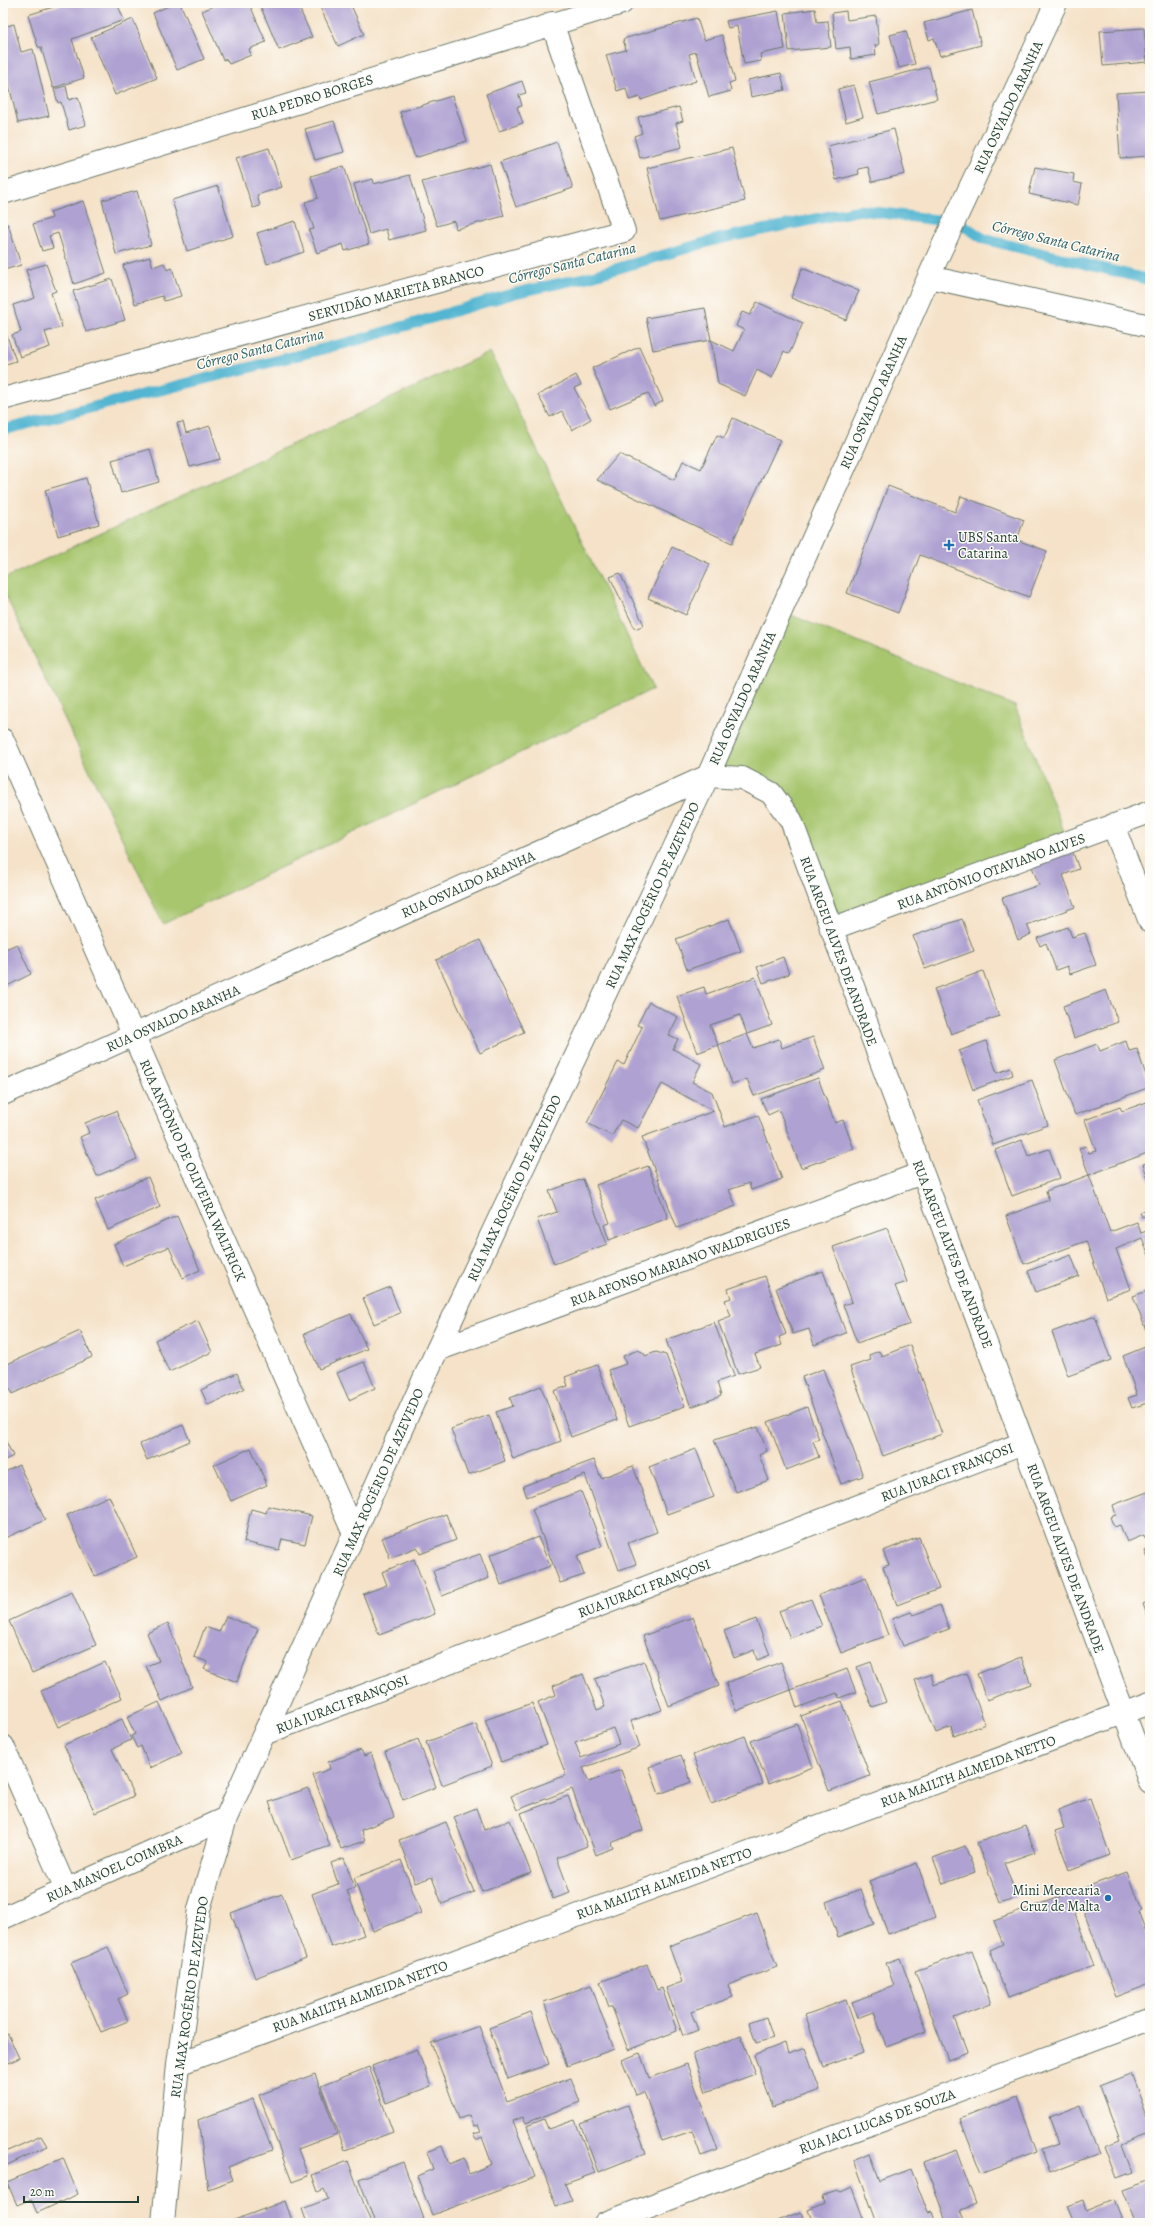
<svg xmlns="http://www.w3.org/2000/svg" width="1153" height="2226" font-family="Alegreya,serif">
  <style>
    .green { fill: #a7c66e; stroke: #638251 }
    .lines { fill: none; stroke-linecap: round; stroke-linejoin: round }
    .stream { stroke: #53b5d1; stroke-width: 11 }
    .building { fill: #afa2d2; fill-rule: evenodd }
    .minor-casing { stroke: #6a7768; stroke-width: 24 }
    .minor { stroke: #fff; stroke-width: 22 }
    .poi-dot { fill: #1f6fb2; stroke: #fdfcf7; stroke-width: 1.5 }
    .labels { text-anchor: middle; stroke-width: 3; stroke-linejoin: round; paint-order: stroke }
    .street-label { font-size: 14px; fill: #1f3d34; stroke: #fdfcf7 }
    .poi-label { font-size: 14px; fill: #1f3d34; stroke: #fdfcf7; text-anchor: start }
    .water-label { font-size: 15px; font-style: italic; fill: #2f6163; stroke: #fdfcf7 }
  </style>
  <rect width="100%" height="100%" fill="#fdfcf7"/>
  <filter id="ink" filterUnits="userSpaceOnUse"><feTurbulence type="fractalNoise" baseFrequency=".025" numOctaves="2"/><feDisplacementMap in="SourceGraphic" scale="8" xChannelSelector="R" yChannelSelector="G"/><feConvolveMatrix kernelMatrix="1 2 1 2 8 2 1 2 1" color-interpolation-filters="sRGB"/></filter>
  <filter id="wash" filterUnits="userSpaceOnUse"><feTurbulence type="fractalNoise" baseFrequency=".012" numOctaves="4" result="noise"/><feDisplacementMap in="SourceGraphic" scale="16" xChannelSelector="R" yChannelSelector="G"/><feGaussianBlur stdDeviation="0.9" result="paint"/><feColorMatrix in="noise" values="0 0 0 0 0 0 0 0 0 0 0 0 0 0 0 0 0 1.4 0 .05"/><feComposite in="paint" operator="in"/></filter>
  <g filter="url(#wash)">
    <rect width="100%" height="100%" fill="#f5e2c8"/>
    <path class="green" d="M490 352 653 689 163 924 3 590V579Z
      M781 611 1015 706 1068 842 831 929 771 793 708 776Z"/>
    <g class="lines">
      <path class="stream" d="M3 430 358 340 515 293 588 277 718 239 860 210 960 223 984 239 1150 280"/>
    </g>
    <g id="blocks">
      <path class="building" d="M66 3H117L124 20 72 39 84 78 53 88 41 47H38L28 15Z
        M175 3H180L204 59 177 70 153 13Z
        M221 3H249L266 42 249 49 251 55 229 64 226 59 223 60 202 11Z
        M259 3H297L312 37 279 50Z
        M318 3H350L364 34 338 46Z
        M487 3H498L490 7Z
        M815 9 817 22 828 21 831 47 789 51 785 13Z
        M972 10 981 45 940 56 934 38 929 40 924 23Z
        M778 11 785 49 760 54 761 61 744 64 737 26 728 28 726 21Z
        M846 11 847 20 876 16 879 45H875L876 55 851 59 850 47 836 49 832 13Z
        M697 18 704 40 722 35 735 81 729 83 731 91 709 97 696 52 689 54 696 81 641 100 640 97 629 100 626 88 617 91 606 55 626 50 623 39Z
        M133 19 157 78 115 95 91 37Z
        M14 24 21 52 33 49 49 116 18 123 3 59V27Z
        M1144 28 1147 62 1103 66 1100 31Z
        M906 31 915 64 899 68 890 35Z
        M929 67 937 99 878 114 869 82Z
        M781 73 785 90 751 97 748 80Z
        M522 81 526 93 519 95 522 106 517 107 523 123 499 131 486 94Z
        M854 85 863 117 846 122 838 89Z
        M66 86 69 100 78 97 86 125 69 130 61 102 58 103 54 89Z
        M1150 91V156L1120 158 1116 93Z
        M452 96 467 141 415 158 400 112Z
        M679 107 683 121 676 123 682 147 640 158 634 136 642 133 638 117Z
        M334 121 344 152 315 160 305 129Z
        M894 129 905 174 872 182 868 167 858 169 859 174 836 180 828 146Z
        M557 142 573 188 516 207 500 162Z
        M269 148 282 187 257 195 260 206 253 208 236 158Z
        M732 148 745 201 660 221 647 168Z
        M490 164 504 216 456 229 454 221 437 226 422 182Z
        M344 166 369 244 345 251 343 244 317 253 309 230 314 229 305 202 318 198 311 176Z
        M1035 167 1074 174 1073 182 1082 184 1078 205 1029 194Z
        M410 175 426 230 389 240 386 229 369 234 354 184 373 179 374 184Z
        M218 186 233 236 187 251 172 200Z
        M137 191 151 245 116 254 102 200Z
        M83 201 106 273 74 284 58 233 49 236 53 248 42 251 33 224 52 218 50 212Z
        M295 221 304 252 267 264 257 233Z
        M8 224 21 265 4 270 3 225Z
        M150 257 153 267 164 263 167 270 172 268 181 296 164 301 162 296 135 304 123 265Z
        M46 264 56 291 51 293 62 327 45 332 50 347 20 357 12 335 21 332 13 305 35 298 26 270Z
        M802 268 859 291 846 320 791 298Z
        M112 279 125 320 86 332 73 291Z
        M757 302 803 323 789 354 784 351 772 378 757 370 745 396 718 384 711 340 734 351 744 330 736 326 742 312 750 315Z
        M705 308 711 340 653 350 646 318Z
        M3 325 16 361 3 365Z
        M639 347 663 401 654 406 648 393 610 409 592 368Z
        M576 375 581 385 574 388 591 419 572 430 562 411 550 417 538 395Z
        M733 418 780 440 732 543 597 480 619 454 674 480 683 461 701 469 717 435 724 438Z
        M183 422 186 433 210 426 220 459 190 467 177 423Z
        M150 449 159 482 121 493 112 460Z
        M86 478 99 524 58 536 45 490Z
        M888 486 955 512 961 496 1024 520 1017 540 1047 551 1029 597 920 555 898 613 847 593Z
        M672 547 710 564 686 615 648 598Z
        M620 573 644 625 635 629 610 577Z
        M1072 850 1079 869 1063 875 1075 907 1027 925 1031 934 1018 940 1002 898 1039 885 1031 864Z
        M729 919 741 951 687 970 676 939Z
        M962 919 974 951 925 969 913 936Z
        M1068 927 1072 937 1085 933 1096 965 1070 974 1067 966 1056 970 1046 943 1040 946 1037 938Z
        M480 940 524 1032 480 1053 436 960Z
        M17 944 31 974 3 988V950Z
        M783 957 789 974 763 983 757 967Z
        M983 971 999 1016 951 1034 934 989Z
        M755 977 772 1025 747 1034 740 1015 710 1025 718 1045 697 1053 677 996 704 987 706 994Z
        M1106 990 1118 1022 1074 1038 1063 1006Z
        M649 1002 678 1017 669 1035 678 1039 673 1049 701 1064 692 1082 712 1092 725 1127 758 1115 782 1179 751 1190 749 1183 729 1190 736 1206 677 1228 642 1137 714 1111 662 1084 638 1128 621 1120 612 1136 587 1123 618 1062 624 1065 642 1027 637 1025Z
        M747 1034 753 1048 779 1039 782 1048 813 1037 825 1070 754 1096 747 1079 732 1084 718 1045Z
        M986 1041 997 1073 1011 1068 1013 1075 973 1090 959 1051Z
        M1126 1041 1129 1051 1137 1049 1150 1087 1075 1115 1055 1060 1097 1044 1100 1051Z
        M818 1078 835 1123 843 1120 854 1149 801 1168 779 1110 768 1115 761 1099Z
        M1032 1080 1048 1125 993 1145 977 1100Z
        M1147 1102 1150 1109V1152L1089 1175 1079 1148 1086 1146 1089 1153 1096 1151 1085 1120 1120 1107 1122 1111Z
        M116 1111 137 1159 97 1176 80 1137 89 1133 85 1123Z
        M1022 1140 1028 1156 1049 1149 1060 1178 1012 1196 995 1150Z
        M1150 1162V1184L1143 1164Z
        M648 1166 668 1218 609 1240 604 1225 610 1223 596 1185Z
        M1089 1175 1110 1232 1137 1222 1141 1233 1150 1230V1258L1142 1238 1116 1249 1131 1289 1106 1298 1086 1241 1024 1264 1006 1216 1049 1200 1046 1191Z
        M148 1177 160 1207 108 1230 95 1200Z
        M583 1179 607 1244 554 1264 537 1219 557 1212 549 1191Z
        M1150 1208V1214L1142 1217 1140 1212Z
        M177 1216 200 1270 183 1278 169 1247 123 1266 114 1244Z
        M887 1228 907 1282 895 1286 910 1324 857 1343 843 1305 852 1302 833 1247Z
        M1071 1255 1079 1276 1036 1292 1028 1271Z
        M823 1271 846 1333 814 1345 809 1329 793 1334 776 1288Z
        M765 1276 786 1334 779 1337 782 1345 755 1354 760 1367 738 1374 718 1321 731 1316 725 1300 731 1298 728 1289Z
        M390 1287 400 1313 374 1324 363 1298Z
        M1150 1290V1341L1133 1296Z
        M351 1314 367 1349 319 1369 304 1334Z
        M1095 1316 1111 1360 1068 1376 1052 1332Z
        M198 1321 212 1352 169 1372 155 1340Z
        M714 1322 734 1376 717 1382 721 1396 691 1407 666 1340Z
        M80 1331 92 1357 12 1394 3 1375V1366Z
        M910 1345 942 1434 883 1456 850 1367 871 1360 869 1355 879 1351 882 1356Z
        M1150 1345V1402L1132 1408 1128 1398 1137 1395 1123 1356Z
        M638 1350 644 1353 645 1356 656 1352 666 1355 685 1406 629 1426 609 1370 626 1364 623 1356Z
        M364 1362 375 1388 349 1400 337 1373Z
        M597 1365 617 1420 571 1437 554 1391 568 1386 565 1377Z
        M823 1369 863 1476 841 1484 802 1377Z
        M237 1373 244 1389 208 1405 201 1390Z
        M541 1386 561 1441 513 1459 496 1412 513 1406 510 1398Z
        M807 1407 819 1439 813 1441 819 1457 786 1470 768 1422Z
        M489 1415 505 1461 468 1475 451 1429Z
        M183 1425 190 1441 147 1460 140 1444Z
        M758 1427 767 1451 759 1455 769 1480 736 1492 714 1440Z
        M3 1435 13 1456 3 1461Z
        M251 1448 267 1485 231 1501 214 1465Z
        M696 1449 714 1497 667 1514 649 1467Z
        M594 1460 601 1478 633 1466 657 1532 628 1543 636 1564 619 1570 585 1475 527 1497 523 1486Z
        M19 1465 45 1520 3 1539V1473Z
        M581 1491 602 1546 577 1556 584 1575 560 1583 532 1509Z
        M1150 1491V1537L1145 1539 1144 1535 1127 1542 1120 1525 1114 1527 1110 1517 1116 1515 1113 1505Z
        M109 1496 137 1557 95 1576 67 1515Z
        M268 1506 312 1516 305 1544 282 1539 279 1550 244 1542 251 1509 266 1513Z
        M446 1514 456 1540 420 1554 417 1547 390 1558 382 1538Z
        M538 1537 550 1566 501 1585 490 1555Z
        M919 1537 939 1589 897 1605 883 1567 889 1565 883 1551Z
        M1150 1549V1563L1145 1551Z
        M480 1554 489 1578 442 1596 433 1571Z
        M414 1559 435 1614 379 1635 363 1594 387 1585 382 1572Z
        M866 1577 888 1635 841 1653 819 1595Z
        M72 1592 96 1645 32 1673 9 1621Z
        M811 1599 822 1626 790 1638 779 1611Z
        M1150 1601V1623L1143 1604Z
        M940 1605 949 1629 903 1646 892 1619 911 1612 913 1615Z
        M226 1616 258 1629 237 1682 204 1669 208 1662 194 1657 205 1627 219 1632Z
        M693 1617 719 1686 669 1706 643 1636Z
        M756 1619 770 1655 757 1660 754 1650 734 1658 724 1631Z
        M168 1623 192 1687 162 1701 146 1666 159 1661 147 1633Z
        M1150 1650V1663L1146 1652Z
        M1021 1657 1031 1684 987 1700 977 1674Z
        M644 1661 662 1710 631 1721 640 1747 583 1768 589 1782 621 1770 643 1830 611 1843 613 1848 596 1855 572 1789 517 1810 511 1796 566 1775 538 1702 556 1695 553 1686 583 1674 597 1710 605 1707 595 1679ZM613 1728 619 1744 581 1758 575 1742Z
        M105 1662 122 1698 58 1727 41 1691Z
        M781 1662 791 1690 847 1669 856 1692 839 1698 837 1693 797 1708 791 1690 736 1711 726 1683Z
        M871 1662 886 1702 872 1707 857 1667Z
        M966 1673 985 1724 954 1736 951 1727 936 1733 915 1680 931 1674 934 1685Z
        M842 1701 870 1776 829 1791 801 1716Z
        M159 1702 182 1753 150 1768 141 1746 137 1748 131 1736 135 1734 127 1717Z
        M532 1703 547 1745 501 1762 485 1720Z
        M122 1719 131 1740 112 1749 134 1796 95 1813 64 1745Z
        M476 1724 492 1766 442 1785 426 1742Z
        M797 1724 813 1767 768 1784 751 1741Z
        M745 1736 763 1784 711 1804 693 1755Z
        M418 1739 436 1787 403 1800 385 1752Z
        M361 1750 364 1756 371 1753 394 1817 361 1830 365 1841 341 1849 313 1775 330 1769 328 1762Z
        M681 1755 691 1782 659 1794 649 1767Z
        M308 1788 330 1846 291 1860 269 1802Z
        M568 1796 587 1846 557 1858 570 1893 553 1899 521 1813Z
        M1090 1798 1110 1855 1069 1870 1055 1831 1064 1828 1058 1810Z
        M476 1808 484 1830 510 1820 531 1873 482 1892 454 1817Z
        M446 1822 474 1892 442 1904 432 1877 415 1883 399 1840Z
        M1025 1825 1035 1852 1004 1863 1017 1897 1000 1903 977 1843Z
        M965 1846 975 1872 943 1884 933 1858Z
        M344 1858 355 1888 347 1891 364 1935 331 1947 312 1894 338 1884 331 1863Z
        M401 1860 421 1913 373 1931 354 1878Z
        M917 1863 936 1917 888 1934 869 1881Z
        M1127 1872 1141 1911 1138 1912 1150 1943V1984L1116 1997 1082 1906 1073 1909 1094 1966 1008 1998 990 1950 1003 1944 994 1921Z
        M861 1889 874 1924 838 1937 826 1902Z
        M282 1894 306 1958 255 1978 231 1913Z
        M757 1913 777 1967 728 1985 733 1997 691 2012 698 2030 683 2036 666 1988 682 1982 669 1946Z
        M108 1947 128 1994 118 1999 128 2021 101 2032 71 1963Z
        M972 1951 991 2004 954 2018 967 2052 948 2060 915 1971Z
        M900 1958 927 2031 886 2046 874 2012 858 2018 852 2002 894 1986 886 1963Z
        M647 1964 657 1990 662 1988 677 2031 628 2050 612 2007H609L600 1982Z
        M591 1985 614 2049 567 2066 544 2002Z
        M846 2000 864 2052 824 2067 805 2015Z
        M531 2012 549 2064 508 2079 489 2028Z
        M766 2017 773 2038 756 2043 749 2023Z
        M479 2026 507 2101 571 2078 580 2102 526 2123 523 2117 513 2121 535 2177 432 2215 417 2176 433 2169 427 2152 442 2146 449 2164 464 2158 469 2174 492 2164 482 2137 476 2140 473 2134 481 2132 478 2125 473 2126 469 2115 459 2119 431 2043Z
        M8 2034 19 2058 9 2063 3 2050V2036Z
        M741 2036 755 2074 706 2092 693 2054Z
        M785 2043 788 2054 805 2048 820 2090 773 2107 754 2055Z
        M417 2049 431 2086 386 2103 372 2066Z
        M640 2053 649 2078 687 2064 718 2150 701 2156 692 2131 662 2141 644 2092 636 2095 622 2060Z
        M369 2067 393 2132 345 2150 321 2086Z
        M315 2074 337 2134 298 2149 308 2176 292 2182 259 2095Z
        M1131 2074 1150 2125V2134L1122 2145 1132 2172 1116 2178 1104 2146 1120 2140 1100 2086Z
        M1017 2097 1037 2152 981 2173 960 2119Z
        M253 2099 272 2150 228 2167 233 2180 208 2189 198 2120Z
        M628 2105 646 2153 598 2172 580 2123Z
        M1080 2105 1099 2153 1050 2172 1041 2149 1058 2143 1048 2117Z
        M544 2119 548 2129 575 2120 595 2173 565 2184 572 2201 556 2206 527 2126Z
        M41 2136 47 2146 3 2167V2153Z
        M956 2150 976 2204 961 2210 966 2222 947 2223 924 2162Z
        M870 2153 880 2181 911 2169 928 2213 932 2212 936 2223H877L854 2160Z
        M63 2158 78 2194 37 2213 31 2199 17 2205 7 2182Z
        M348 2161 371 2223H307L302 2209 328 2199 324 2189 318 2192 312 2175Z
        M403 2162 424 2219 414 2223H375L359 2179Z
        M1150 2180V2223H1135L1122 2190Z
        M852 2188 865 2223H813L808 2210 824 2203 822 2196 837 2191 841 2193Z
        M1083 2200 1086 2211 1114 2200 1123 2223H1074L1067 2206Z
        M285 2201 293 2223H233L232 2221Z
        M801 2212 805 2223H771Z
        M1064 2218 1065 2223H1058V2221Z"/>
    </g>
  </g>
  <g filter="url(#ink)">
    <use href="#blocks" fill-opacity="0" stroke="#6a7768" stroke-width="1"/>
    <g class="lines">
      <defs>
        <path id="minor" d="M3 193 622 3
          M929 277 1150 326
          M3 399 624 231 552 23
          M3 740 354 1534
          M1113 825 1150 922
          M831 929 1150 812
          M3 1094 708 776 742 778 771 793 791 820 1150 1783
          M437 1350 922 1173
          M266 1733 1023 1443
          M3 1746 66 1890
          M3 1918 226 1818
          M178 2064 1150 1703
          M163 2223 178 2064 199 1909 226 1818 437 1350 708 776 939 254 1056 3
          M605 2223 1150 2019"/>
      </defs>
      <use href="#minor" class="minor-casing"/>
      <use href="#minor" class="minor"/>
    </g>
  </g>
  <g class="poi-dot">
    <path d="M947 539h4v4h4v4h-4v4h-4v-4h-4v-4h4z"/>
    <circle cx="1108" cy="1898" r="4"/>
  </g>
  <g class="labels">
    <g class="street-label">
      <text transform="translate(312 97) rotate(-17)" y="5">RUA PEDRO BORGES</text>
      <text transform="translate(1008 107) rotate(-65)" y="5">RUA OSVALDO ARANHA</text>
      <text transform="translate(396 293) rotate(-15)" y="5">SERVIDÃO MARIETA BRANCO</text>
      <text transform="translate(873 402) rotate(-66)" y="5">RUA OSVALDO ARANHA</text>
      <text transform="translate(742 698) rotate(-66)" y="5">RUA OSVALDO ARANHA</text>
      <text transform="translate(991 871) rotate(-20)" y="5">RUA ANTÔNIO OTAVIANO ALVES</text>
      <text transform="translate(468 884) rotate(-24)" y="5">RUA OSVALDO ARANHA</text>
      <text transform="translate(652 895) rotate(-65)" y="5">RUA MAX ROGÉRIO DE AZEVEDO</text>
      <text transform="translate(839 951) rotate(70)" y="5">RUA ARGEU ALVES DE ANDRADE</text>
      <text transform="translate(173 1018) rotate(-24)" y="5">RUA OSVALDO ARANHA</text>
      <text transform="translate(193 1170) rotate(66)" y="5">RUA ANTÔNIO DE OLIVEIRA WALTRICK</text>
      <text transform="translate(514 1188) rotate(-65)" y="5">RUA MAX ROGÉRIO DE AZEVEDO</text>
      <text transform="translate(953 1254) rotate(69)" y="5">RUA ARGEU ALVES DE ANDRADE</text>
      <text transform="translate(680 1262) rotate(-20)" y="5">RUA AFONSO MARIANO WALDRIGUES</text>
      <text transform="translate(947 1472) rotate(-21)" y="5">RUA JURACI FRANÇOSI</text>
      <text transform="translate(378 1482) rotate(-66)" y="5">RUA MAX ROGÉRIO DE AZEVEDO</text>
      <text transform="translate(1066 1558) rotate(70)" y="5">RUA ARGEU ALVES DE ANDRADE</text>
      <text transform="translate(644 1588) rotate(-21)" y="5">RUA JURACI FRANÇOSI</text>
      <text transform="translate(342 1704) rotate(-21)" y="5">RUA JURACI FRANÇOSI</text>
      <text transform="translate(968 1771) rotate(-20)" y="5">RUA MAILTH ALMEIDA NETTO</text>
      <text transform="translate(114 1868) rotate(-24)" y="5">RUA MANOEL COIMBRA</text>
      <text transform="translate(664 1883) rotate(-20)" y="5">RUA MAILTH ALMEIDA NETTO</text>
      <text transform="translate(360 1996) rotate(-20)" y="5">RUA MAILTH ALMEIDA NETTO</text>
      <text transform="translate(189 1997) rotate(-82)" y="5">RUA MAX ROGÉRIO DE AZEVEDO</text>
      <text transform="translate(877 2121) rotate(-20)" y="5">RUA JACI LUCAS DE SOUZA</text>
    </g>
    <g class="poi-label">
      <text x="958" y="542">UBS Santa<tspan x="958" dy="16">Catarina</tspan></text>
      <text x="1100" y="1895" text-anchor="end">Mini Mercearia<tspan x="1100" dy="16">Cruz de Malta</tspan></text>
    </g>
    <g class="water-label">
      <text transform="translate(1056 241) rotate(14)" y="5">Córrego Santa Catarina</text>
      <text transform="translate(572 263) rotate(-14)" y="5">Córrego Santa Catarina</text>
      <text transform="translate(260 349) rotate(-14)" y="5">Córrego Santa Catarina</text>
    </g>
  </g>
  <rect width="1153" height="2226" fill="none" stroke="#fdfcf7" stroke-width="16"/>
  <path d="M24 2196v6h114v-6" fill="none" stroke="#1f3d34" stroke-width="2"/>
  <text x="30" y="2196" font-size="12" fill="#1f3d34" stroke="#fdfcf7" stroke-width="3" paint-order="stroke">20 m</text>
</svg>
